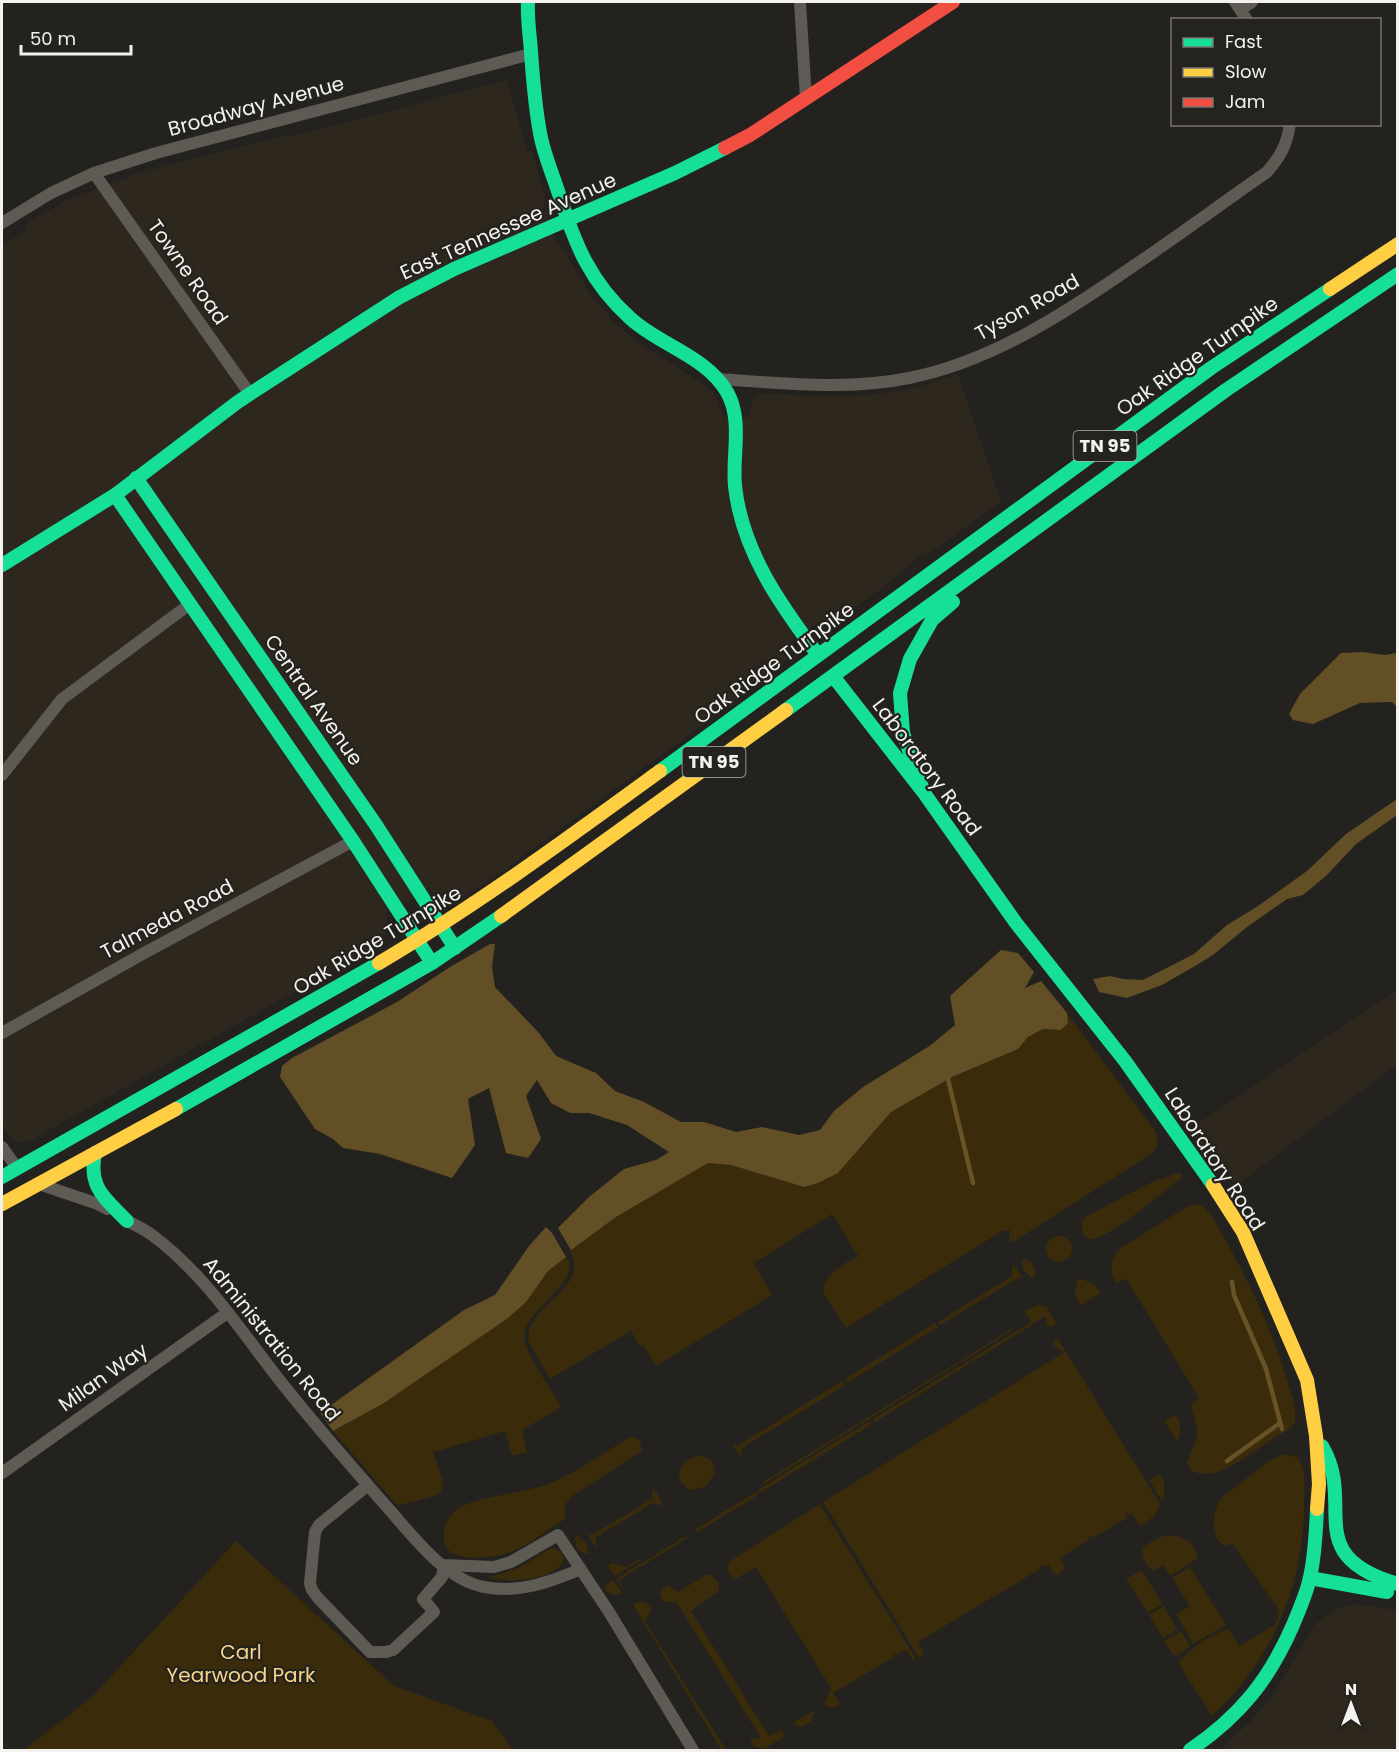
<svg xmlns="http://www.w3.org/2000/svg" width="1399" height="1752" font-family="Poppins,sans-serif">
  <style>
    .built { fill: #2d271e }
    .green { fill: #3a2c0b }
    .forest { fill: #624f26 }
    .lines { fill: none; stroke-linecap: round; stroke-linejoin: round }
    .stream { stroke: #685329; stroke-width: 4.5 }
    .street { stroke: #5e5a54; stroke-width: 12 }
    .fast { stroke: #16e098; stroke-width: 14 }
    .slow { stroke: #ffcf43; stroke-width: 14 }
    .jam { stroke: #f24e42; stroke-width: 14 }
    .labels { text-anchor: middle; stroke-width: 4.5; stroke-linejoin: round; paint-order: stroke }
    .shield { fill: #25231e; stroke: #b6b4b0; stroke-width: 1.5 }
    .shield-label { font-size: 18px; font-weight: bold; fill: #f4f2ef }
    .street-label { font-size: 20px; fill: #f4f2ef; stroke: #25231e }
    .park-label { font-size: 20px; fill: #f8d38a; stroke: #25231e }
  </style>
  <rect width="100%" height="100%" fill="#24221f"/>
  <path class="built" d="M507 80 527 152 532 151 545 199 543 210 546 212 556 240V243L562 247 591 296 616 324 640 344 706 386 714 393 724 418 749 417 753 399 757 395 763 393 805 396H859L906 390 958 375 1001 501 933 551 918 557 890 582 841 618 821 621 787 646 788 653 783 666 488 882 462 897 453 899 438 895 428 888 404 905 387 913 388 928 381 941 376 946 35 1138 22 1143 14 1141 2 1126V242L4 243 26 232V227L30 221 73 197 126 179 131 175 289 135 294 136Z
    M1397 990V1064L1236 1186 1188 1130Z
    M1357 1604 1397 1610V1750H1223L1222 1748 1252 1720 1274 1693 1315 1624 1341 1607Z"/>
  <path class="green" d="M1067 1013 1155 1131C1160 1142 1158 1149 1148 1156L1013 1242 1009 1240 1010 1230 1002 1231 846 1328 823 1292C825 1272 843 1265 858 1256L832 1214 754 1263 772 1295 656 1366 644 1346 639 1345 631 1331 550 1379 529 1342C523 1313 571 1295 574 1269 575 1262 572 1256 570 1250L616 1217 708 1163 731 1165 804 1187 818 1183 838 1173 891 1112 952 1077 1018 1049 1028 1037 1043 1029 1061 1030 1068 1023Z
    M1179 1173 1182 1174 1181 1178C1164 1191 1108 1241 1089 1239L1083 1234 1081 1223 1085 1217 1152 1182Z
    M1198 1204 1205 1208 1212 1216C1243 1270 1271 1324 1288 1384 1291 1394 1297 1408 1295 1420 1294 1425 1291 1427 1287 1431 1261 1442 1222 1485 1191 1471L1187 1462 1196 1441 1197 1430 1191 1405 1199 1398 1127 1280 1124 1279 1116 1283C1108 1270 1111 1256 1122 1247L1188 1206Z
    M1046 1249a13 13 0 1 1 26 0a13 13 0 1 1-26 0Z
    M566 1257C585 1281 523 1310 524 1337 525 1354 552 1390 561 1406L552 1413 522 1430 527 1452 512 1456 505 1431 433 1452 443 1482 441 1492 435 1496 401 1505 396 1504 333 1431 384 1403 428 1373 526 1302 548 1271Z
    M1022 1259C1033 1259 1038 1270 1033 1279L1023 1270Z
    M1012 1266 1017 1269 1022 1278 1016 1279 940 1325 938 1322 1012 1276Z
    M1081 1279 1092 1283 1101 1292 1080 1306 1075 1294 1077 1280Z
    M1038 1305 1046 1306 1056 1323 1053 1326H1047L1046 1316 972 1362 971 1359 1031 1322 1024 1311Z
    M935 1323 938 1327 847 1383 845 1379Z
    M1010 1330H1013L764 1484 763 1482Z
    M1058 1339 1160 1504C1157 1515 1151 1519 1142 1525L1138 1524 1133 1514 1130 1516 1126 1511 1127 1518 1092 1538 1088 1535 1089 1540 1060 1558 1065 1568 1058 1575 1054 1574 1049 1565 1044 1567 1040 1564 1041 1568 994 1597 990 1595 991 1598 918 1642 924 1653 919 1658 823 1502 1063 1353 1064 1352 1053 1345 1054 1341Z
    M968 1361 970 1363 875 1422 873 1419Z
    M842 1381 845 1385 742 1448 741 1458 732 1444 739 1445Z
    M1175 1415 1177 1416C1181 1424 1182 1433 1177 1441L1164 1421Z
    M870 1421 872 1424 760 1493 758 1490Z
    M632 1436 640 1441 642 1451 571 1497 565 1505V1519C529 1542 512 1561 466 1557 454 1556 445 1551 444 1539 443 1528 448 1517 456 1510 472 1497 525 1493 548 1484 578 1472 605 1452 632 1436Z
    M1284 1454 1297 1457C1307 1469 1304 1487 1304 1502 1305 1584 1272 1660 1212 1716L1179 1664 1180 1660 1201 1642 1228 1628 1239 1646 1275 1625 1279 1615 1277 1607 1232 1543 1226 1546 1218 1541C1211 1528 1213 1510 1221 1498L1269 1461Z
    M697 1456C709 1456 715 1461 715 1474L705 1487 691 1490C671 1482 679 1461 697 1456Z
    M1159 1475C1167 1481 1165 1492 1162 1501L1149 1480Z
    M653 1488 659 1496 663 1506 653 1503 596 1537V1548L587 1534 592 1535 652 1499Z
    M756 1492 758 1495 696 1533V1529Z
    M820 1504 916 1659H912L906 1650 896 1655 893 1651 894 1657 833 1693 840 1704 833 1708 824 1705 831 1688 756 1567 734 1580 727 1568 730 1561Z
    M576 1534 586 1543 589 1554C578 1553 573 1545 576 1534Z
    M1168 1535C1184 1537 1192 1540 1198 1555L1195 1560 1170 1576 1164 1565 1154 1570C1146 1567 1141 1556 1143 1547L1158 1538Z
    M684 1537H689L619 1580 624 1591 616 1579Z
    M236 1541 394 1686 492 1721 513 1750H24L92 1697Z
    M555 1548 561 1552 564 1559C558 1580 507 1584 490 1577L519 1568 549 1549Z
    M639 1559 640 1561 614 1576 608 1566 612 1563 625 1567Z
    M1190 1567 1226 1625 1193 1644 1176 1614 1190 1606 1172 1578Z
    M1142 1570 1162 1604 1148 1613 1126 1579Z
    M710 1574 718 1582 719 1591 691 1611 769 1736 781 1730 784 1734 782 1738 764 1749 755 1747 750 1742 752 1739 761 1738 676 1601 663 1602 660 1593 667 1585 678 1592 706 1575Z
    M613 1580 622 1593C615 1596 607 1594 604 1587Z
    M638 1602H645L652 1609 645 1621 726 1750H720L721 1749 633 1605Z
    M1164 1606 1177 1630 1163 1638 1149 1615Z
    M1181 1631 1190 1646 1177 1656 1176 1654 1174 1656 1164 1641Z
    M814 1711 812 1721 801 1727 792 1723Z"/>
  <path class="forest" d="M1362 652 1385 655 1397 653V707L1392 702 1360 703 1313 724 1293 720 1289 714 1300 694 1341 653Z
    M1397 799V815L1356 844 1326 876 1303 895 1287 899 1247 927 1213 955 1195 966 1162 985 1127 998 1099 992 1093 979 1110 976 1123 979 1143 980 1194 954 1227 925 1258 906 1307 871 1346 834Z
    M490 944H495L492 967 495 987 539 1033 556 1056 596 1073 615 1091 644 1102 681 1122H704L736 1132 762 1127 799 1135 820 1130 834 1111 863 1087 931 1045 955 1025 950 996 1001 950 1018 953 1034 972 1025 988 1041 981 1067 1013 1068 1023 1061 1030 1043 1029 1028 1037 1018 1049 952 1077 891 1112 838 1173 818 1183 804 1187 731 1165 708 1163 616 1217 571 1250 558 1228 589 1197 624 1169 656 1160 669 1152 627 1125 589 1113H570L551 1103 537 1080 526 1096 541 1139 528 1158 506 1153 489 1088 468 1099 475 1145 452 1178 380 1154 343 1148 333 1139 315 1129 280 1077 282 1066 292 1058 397 1002 450 967Z
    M546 1227 552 1233 566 1257 548 1271 526 1302 508 1318 384 1403 333 1431 320 1413 464 1310 495 1295 529 1246Z"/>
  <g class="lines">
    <path class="stream" d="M948 1079 973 1183
      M1232 1282 1234 1295 1266 1369 1282 1429
      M1227 1461 1280 1423"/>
    <path class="street" d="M800 2 806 99
      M1235 2 1247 20
      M1240 10 1252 2
      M94 173 250 394
      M2 223 51 193 94 173 156 153 531 54
      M718 379C782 383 846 391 909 378 990 362 1062 315 1129 269 1175 238 1221 204 1267 172 1280 157 1287 145 1290 124
      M2 775 62 699 190 604
      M2 1033 146 952 353 841
      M2 1147 17 1168
      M39 1184 95 1203 107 1209
      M124 1219C133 1224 144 1229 152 1235 205 1274 241 1331 281 1382 315 1425 351 1466 387 1507 413 1536 444 1579 484 1587 518 1594 550 1582 581 1569
      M2 1473 227 1313
      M368 1485 319 1525 315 1532 310 1583 312 1590 318 1598 370 1652H386L393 1650 434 1612 423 1599 442 1577 444 1565
      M444 1565 494 1567 511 1562 558 1535 609 1612 693 1750"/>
    <path class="fast" d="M528 2C527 19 530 35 531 52 533 81 535 109 541 138 545 157 553 175 559 194 575 244 590 282 630 318 659 345 706 356 727 392 743 420 732 455 735 486 742 551 780 604 818 655
      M136 478 376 825 455 948
      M115 495 353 841 432 963
      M2 565 115 495 239 401 398 298 454 269 675 173 725 148
      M833 676 924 793 1016 923 1125 1061 1213 1185
      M786 710 1226 390 1398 274
      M660 771 1211 368 1330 289
      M924 793 903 733 900 693 910 659 932 620 953 602
      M176 1109 432 963 501 916
      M95 1153C88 1188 105 1198 127 1221
      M2 1177 379 963
      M1322 1446C1357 1505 1299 1555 1398 1584
      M1310 1578 1387 1592
      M1190 1750C1240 1716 1269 1680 1293 1625 1299 1610 1307 1593 1310 1577 1315 1556 1316 1531 1317 1509"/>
    <path class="slow" d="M1330 289 1398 244
      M501 916 786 710
      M379 963C477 905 568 838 660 771
      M1213 1185 1243 1232 1307 1380 1316 1436 1319 1484 1317 1509
      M2 1204 176 1109"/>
    <path class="jam" d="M725 148 750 135 953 2"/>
  </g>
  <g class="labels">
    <g class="shield">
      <rect x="1073.5" y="431" width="63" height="30" rx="4.5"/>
      <rect x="682.5" y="747" width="63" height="30" rx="4.5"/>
    </g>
    <g class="shield-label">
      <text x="1105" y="452">TN 95</text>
      <text x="714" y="768">TN 95</text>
    </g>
    <g class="street-label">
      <text transform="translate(256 106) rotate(-15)" y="7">Broadway Avenue</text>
      <text transform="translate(508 226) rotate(-24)" y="7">East Tennessee Avenue</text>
      <text transform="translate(188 272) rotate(55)" y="7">Towne Road</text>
      <text transform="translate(1027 307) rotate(-29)" y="7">Tyson Road</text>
      <text transform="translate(1197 356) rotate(-35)" y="7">Oak Ridge Turnpike</text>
      <text transform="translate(774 663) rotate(-36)" y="7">Oak Ridge Turnpike</text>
      <text transform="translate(314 700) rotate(55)" y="7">Central Avenue</text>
      <text transform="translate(927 767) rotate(53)" y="7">Laboratory Road</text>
      <text transform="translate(167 919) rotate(-28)" y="7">Talmeda Road</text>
      <text transform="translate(377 940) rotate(-31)" y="7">Oak Ridge Turnpike</text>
      <text transform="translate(1215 1159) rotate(57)" y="7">Laboratory Road</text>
      <text transform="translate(272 1339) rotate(51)" y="7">Administration Road</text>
      <text transform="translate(103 1377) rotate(-35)" y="7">Milan Way</text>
    </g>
    <g class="park-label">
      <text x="241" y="1659">Carl<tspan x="241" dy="23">Yearwood Park</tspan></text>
    </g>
  </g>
  <rect width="1399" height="1752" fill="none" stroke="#f4f2ef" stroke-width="6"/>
  <rect x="1171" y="18" width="210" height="108" fill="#25231e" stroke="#787672" stroke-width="1.5"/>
  <rect x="1183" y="38" width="30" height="9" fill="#16e098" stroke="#787672" stroke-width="1.5"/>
  <text x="1225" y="48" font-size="18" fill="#f4f2ef">Fast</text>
  <rect x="1183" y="68" width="30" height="9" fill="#ffcf43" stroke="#787672" stroke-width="1.5"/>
  <text x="1225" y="78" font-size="18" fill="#f4f2ef">Slow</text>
  <rect x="1183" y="98" width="30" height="9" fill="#f24e42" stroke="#787672" stroke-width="1.5"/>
  <text x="1225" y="108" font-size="18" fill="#f4f2ef">Jam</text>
  <g transform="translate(1351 1704)" stroke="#25231e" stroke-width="4.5" paint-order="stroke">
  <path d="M0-4.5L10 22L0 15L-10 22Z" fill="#f4f2ef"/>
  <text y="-9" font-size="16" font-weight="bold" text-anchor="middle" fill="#f4f2ef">N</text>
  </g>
  <path d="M21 45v9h110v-9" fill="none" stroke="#f4f2ef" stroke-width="3"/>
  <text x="30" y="45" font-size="18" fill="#f4f2ef" stroke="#25231e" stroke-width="4.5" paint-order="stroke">50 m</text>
</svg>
